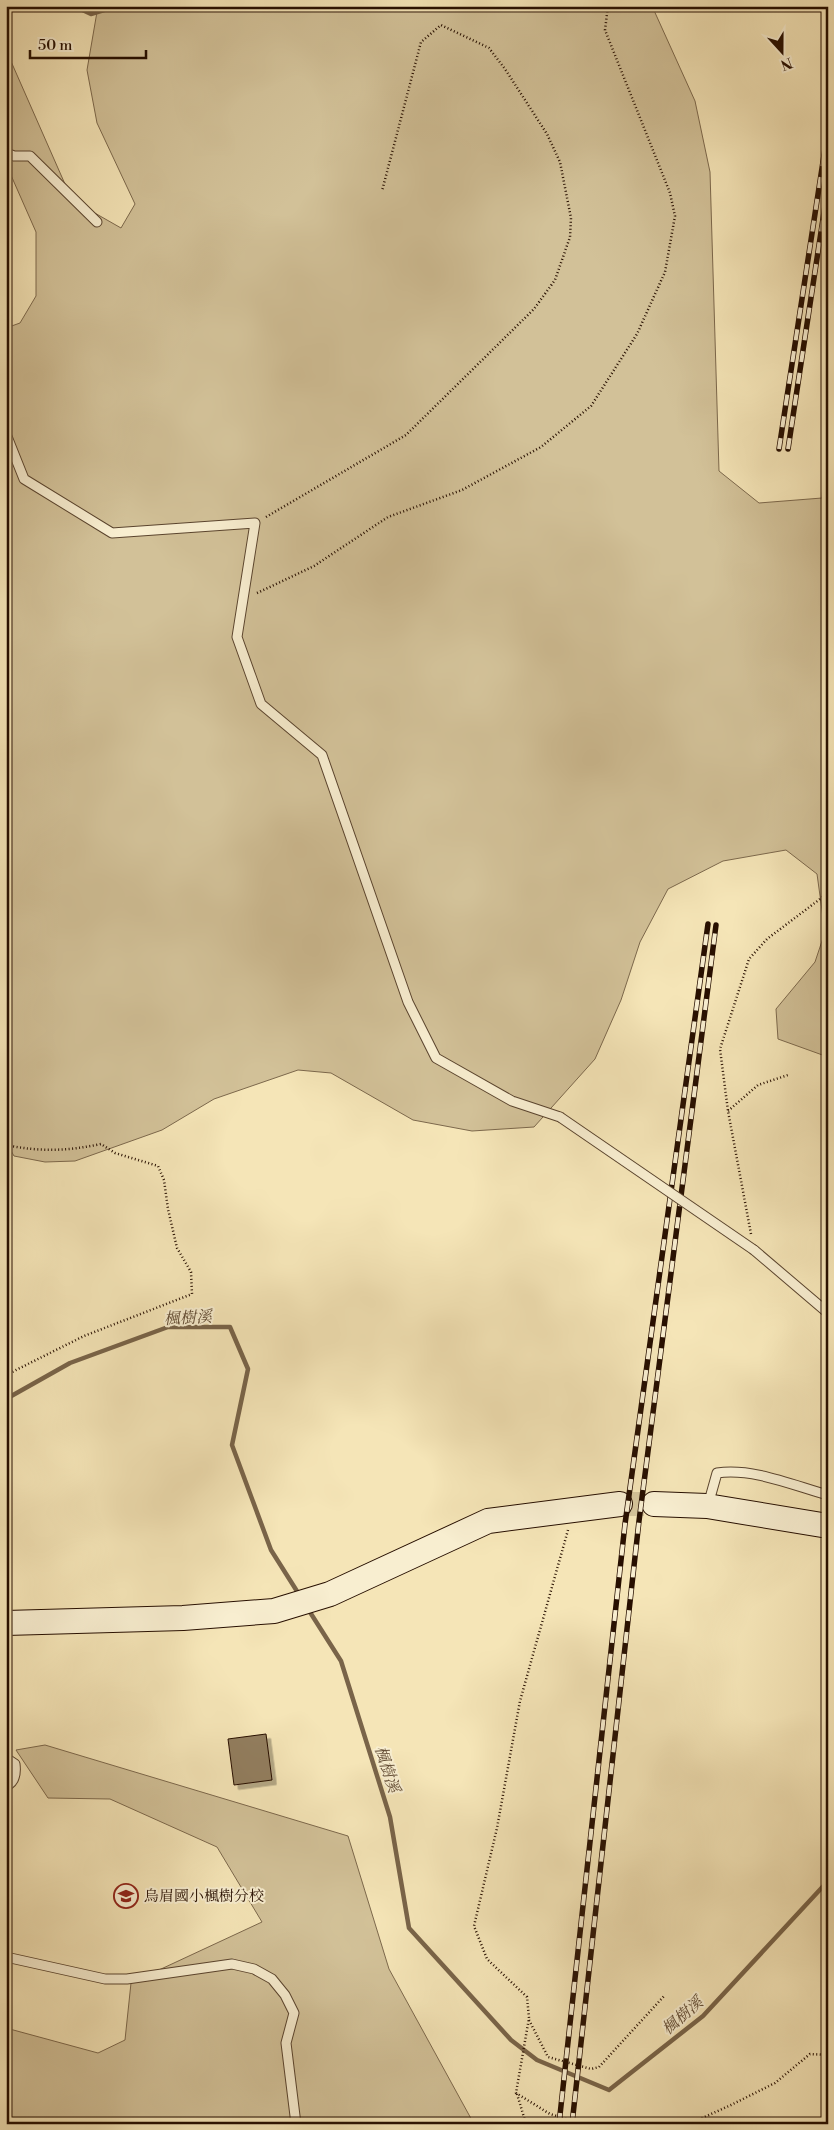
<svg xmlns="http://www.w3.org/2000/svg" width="834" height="2130" font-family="'Libre Bodoni','Noto Serif TC',serif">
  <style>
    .green { fill: #d2c198; stroke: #7c684c }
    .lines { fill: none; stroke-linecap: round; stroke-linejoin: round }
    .stream { stroke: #796449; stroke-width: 4.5 }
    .building { fill: #927e5f; stroke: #270f00; filter: url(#shadow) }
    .secondary-tunnel { stroke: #d6c59c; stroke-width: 24; stroke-dasharray: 24 12; stroke-linecap: butt }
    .lane-casing { stroke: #5a442e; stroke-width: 11 }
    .secondary-casing { stroke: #270f00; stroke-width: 26 }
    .path { stroke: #270f00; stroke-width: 2.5; stroke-dasharray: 1 2.5; stroke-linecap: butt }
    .lane { stroke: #f8eed0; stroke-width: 9 }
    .secondary { stroke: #f8eed0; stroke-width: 24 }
    .rail-casing { stroke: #270f00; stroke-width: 5.5 }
    .rail { stroke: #f8eed0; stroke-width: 4; stroke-dasharray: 11; stroke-linecap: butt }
    .lane-bridge-casing { stroke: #5a442e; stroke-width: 11; stroke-linecap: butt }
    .lane-bridge { stroke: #f8eed0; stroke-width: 9 }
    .labels { text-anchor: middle; stroke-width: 4; stroke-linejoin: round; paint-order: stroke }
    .poi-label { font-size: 15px; fill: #270f00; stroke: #f8eed0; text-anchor: start }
    .water-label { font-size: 16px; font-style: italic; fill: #644e36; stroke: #f8eed0 }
  </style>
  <defs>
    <filter id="shadow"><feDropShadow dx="4.5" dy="4.5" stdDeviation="0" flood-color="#0004"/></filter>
  </defs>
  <rect width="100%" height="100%" fill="#f5e5b7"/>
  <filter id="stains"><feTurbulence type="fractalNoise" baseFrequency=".004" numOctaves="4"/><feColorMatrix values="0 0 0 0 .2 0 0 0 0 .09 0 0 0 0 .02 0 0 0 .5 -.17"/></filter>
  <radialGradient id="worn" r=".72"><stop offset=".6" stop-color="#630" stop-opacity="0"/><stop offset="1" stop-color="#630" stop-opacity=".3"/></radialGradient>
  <path class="green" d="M98 6H652L695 101 710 172 719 471 759 503 822 498 828 415V1057L778 1039 776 1009 815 962 825 932 817 874 786 850 723 861 668 889 640 942 621 1000 595 1059 534 1127 472 1131 413 1120 331 1073 298 1070 214 1099 162 1130 75 1161 45 1162 14 1156 6 1142V328L20 323 36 296V232L10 173 6 170V50L72 200 121 228 135 204 97 123 87 70Z
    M45 1745 348 1836 389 1969 474 2124H6V2028L98 2053 125 2040 131 1983 262 1922 217 1847 110 1799 48 1798 16 1750Z"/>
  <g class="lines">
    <path class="stream" d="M74 6 91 14 117 6
      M6 1399 70 1363 168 1327H230L248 1369 232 1445 271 1550 300 1596
      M308 1609 341 1661 390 1817 409 1928 511 2040 537 2060 609 2090 703 2016 828 1881"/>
  </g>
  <path class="building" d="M266 1734 272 1780 234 1785 228 1739Z"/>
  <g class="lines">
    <path class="secondary-tunnel" d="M620 1504H654"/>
    <defs>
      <path id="lane" d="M6 153 14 156H30L97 222
        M6 434 24 479 112 533 255 523 237 637 261 704 322 755 408 1002 436 1058 512 1101 560 1117
        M754 1250 828 1313
        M708 1505 717 1473C754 1468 792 1485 828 1495
        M6 1758 15 1764C16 1772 16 1782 6 1786
        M6 1957 105 1979H127L232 1964 254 1969 272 1979 285 1995 294 2013 286 2043 296 2124"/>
      <path id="secondary" d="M654 1504 707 1506 828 1526
        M6 1623 183 1618 274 1611 330 1594 488 1521 620 1504"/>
    </defs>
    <use href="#lane" class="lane-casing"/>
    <use href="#secondary" class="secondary-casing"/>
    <path class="path" d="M266 517 406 435 534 309 555 280 570 237 571 218 560 162 547 134 505 69 489 48 441 25 421 42 382 191
      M257 593 314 566 388 517 462 490 541 447 591 406 637 334 665 272 675 216 670 193 605 30 608 6
      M728 1111 758 1085 788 1075
      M6 1145C40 1152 68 1151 101 1144L115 1153 158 1166 164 1180 168 1209 177 1248 191 1272 192 1294 84 1336 6 1375
      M751 1234 728 1111 720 1049 749 959 767 939 824 896 828 885
      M568 1530 520 1701 497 1828 474 1926 487 1959 527 1997 529 2018 516 2093 550 2114 583 2124
      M529 2020 548 2057 591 2069 599 2067 665 1995
      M517 2094 526 2124
      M689 2124 731 2105 775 2083 810 2054 828 2055"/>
    <use href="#lane" class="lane"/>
    <use href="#secondary" class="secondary"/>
    <defs>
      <path id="rail" d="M779 449 828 129
        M788 449 828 186
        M559 2124 625 1524 708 924
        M572 2124 639 1521 716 925"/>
    </defs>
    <use href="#rail" class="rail-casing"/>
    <use href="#rail" class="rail"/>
    <defs>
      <path id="lane-bridge" d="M560 1117 754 1250"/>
    </defs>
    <use href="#lane-bridge" class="lane-bridge-casing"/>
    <use href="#lane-bridge" class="lane-bridge"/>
  </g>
  <defs>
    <symbol id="school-ring" viewBox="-11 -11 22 22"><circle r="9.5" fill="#f8eed0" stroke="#8f2418" stroke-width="1.5"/><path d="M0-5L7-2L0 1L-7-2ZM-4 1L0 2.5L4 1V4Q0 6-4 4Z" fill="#8f2418"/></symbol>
  </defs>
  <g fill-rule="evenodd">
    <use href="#school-ring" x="112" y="1882" width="28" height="28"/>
  </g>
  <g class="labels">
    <g class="poi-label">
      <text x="144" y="1901">烏眉國小楓樹分校</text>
    </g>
    <g class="water-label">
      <text transform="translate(188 1317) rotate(-3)" y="6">楓樹溪</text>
      <text transform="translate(388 1769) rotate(72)" y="6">楓樹溪</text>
      <text transform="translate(682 2015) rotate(-41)" y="6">楓樹溪</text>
    </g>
  </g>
  <rect width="834" height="2130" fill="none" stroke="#f5e5b7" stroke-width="25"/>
  <rect x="8" y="8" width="819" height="2115" fill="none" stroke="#270f00" stroke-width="2.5"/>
  <rect x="12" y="12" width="809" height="2105" fill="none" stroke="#270f00"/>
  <g transform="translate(782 52) rotate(159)" stroke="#f8eed0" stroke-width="4" paint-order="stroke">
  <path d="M0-4L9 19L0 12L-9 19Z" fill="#270f00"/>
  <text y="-8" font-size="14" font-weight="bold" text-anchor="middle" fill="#270f00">N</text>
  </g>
  <path d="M30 50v8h116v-8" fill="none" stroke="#270f00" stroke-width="2.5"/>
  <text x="38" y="50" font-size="15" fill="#270f00" stroke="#f8eed0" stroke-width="4" paint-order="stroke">50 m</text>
  <rect width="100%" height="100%" filter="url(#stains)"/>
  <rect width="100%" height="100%" fill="url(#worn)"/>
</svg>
